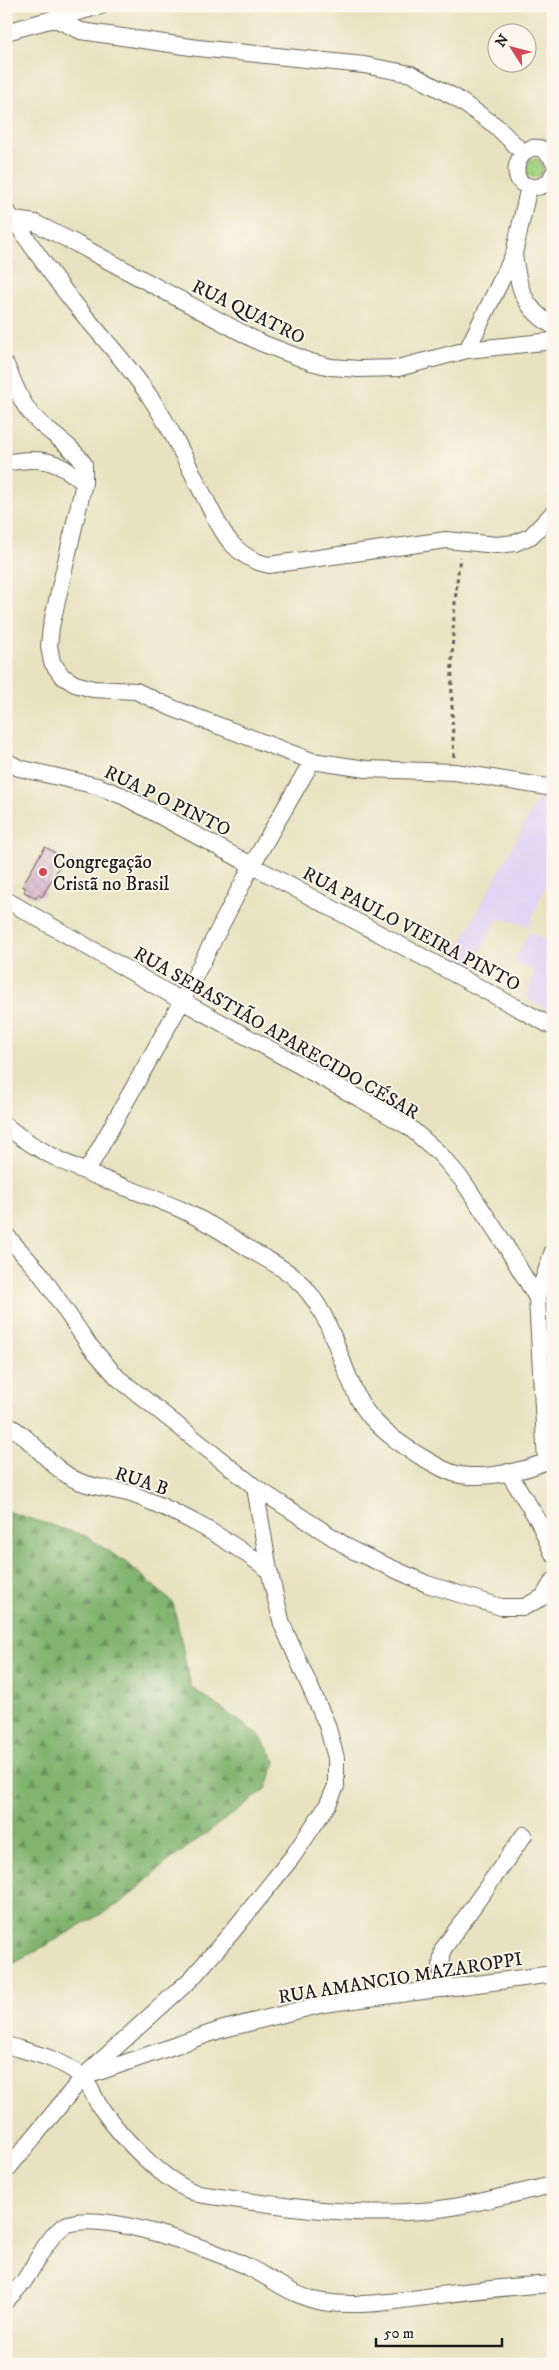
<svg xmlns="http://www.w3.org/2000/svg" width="559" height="2370" font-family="'IM FELL DW Pica',serif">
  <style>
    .built { fill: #e0d4f4 }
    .grass { fill: url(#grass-dots); stroke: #5f774e }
    .forest { fill: url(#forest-firs); stroke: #4e6845 }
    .building { fill: url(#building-cross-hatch) }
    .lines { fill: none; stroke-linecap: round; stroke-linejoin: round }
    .street-casing { stroke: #636155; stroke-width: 18 }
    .path { stroke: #636155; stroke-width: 3; stroke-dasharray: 4 4; stroke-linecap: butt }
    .street { stroke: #fff; stroke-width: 16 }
    .poi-dot { fill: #d1495b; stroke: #fbf7ec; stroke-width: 2 }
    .labels { text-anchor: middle; stroke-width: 4; stroke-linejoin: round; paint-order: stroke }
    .street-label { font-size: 19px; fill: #1c1c1c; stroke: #fbf7ec }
    .poi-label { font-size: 19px; fill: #1c1c1c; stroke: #fbf7ec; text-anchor: start }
  </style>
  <defs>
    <pattern id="grass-dots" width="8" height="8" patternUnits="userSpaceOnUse" patternTransform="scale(1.25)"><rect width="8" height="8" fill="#a2d280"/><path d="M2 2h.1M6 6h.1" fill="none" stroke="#8bb46e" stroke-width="1.8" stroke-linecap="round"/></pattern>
    <pattern id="forest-firs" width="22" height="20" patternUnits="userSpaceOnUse" patternTransform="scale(1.25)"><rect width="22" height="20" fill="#81b46e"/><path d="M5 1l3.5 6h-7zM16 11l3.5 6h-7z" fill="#69925a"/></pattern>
    <pattern id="building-cross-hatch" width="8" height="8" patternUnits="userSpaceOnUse" patternTransform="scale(1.25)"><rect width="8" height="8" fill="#d6aac9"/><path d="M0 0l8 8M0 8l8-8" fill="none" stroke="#b792ac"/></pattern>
  </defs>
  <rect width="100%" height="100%" fill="#fbf7ec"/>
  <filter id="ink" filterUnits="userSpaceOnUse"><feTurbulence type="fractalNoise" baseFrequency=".02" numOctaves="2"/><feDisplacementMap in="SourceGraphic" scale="10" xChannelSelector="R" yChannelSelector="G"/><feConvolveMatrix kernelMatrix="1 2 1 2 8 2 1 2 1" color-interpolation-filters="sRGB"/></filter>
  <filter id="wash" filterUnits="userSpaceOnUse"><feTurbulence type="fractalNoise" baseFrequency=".0096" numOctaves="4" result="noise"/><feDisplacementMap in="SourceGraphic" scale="20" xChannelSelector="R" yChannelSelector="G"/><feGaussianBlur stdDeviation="1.12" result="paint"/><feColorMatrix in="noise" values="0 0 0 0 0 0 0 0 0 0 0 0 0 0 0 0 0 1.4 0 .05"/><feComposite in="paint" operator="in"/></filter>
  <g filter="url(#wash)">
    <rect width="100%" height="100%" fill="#e8e2c0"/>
    <path class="built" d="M540 795 553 797V867L529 926 498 918 472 968 453 958Z
      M530 932 553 944V1006L546 1009 525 998 535 972 513 961Z"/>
    <path class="grass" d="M525 168a9 9 0 1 1 18 0a9 9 0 1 1-18 0Z"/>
    <path class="forest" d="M6 1511 86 1536 131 1566 173 1603 191 1687 260 1736 276 1761 266 1789 166 1863 122 1902 6 1968Z"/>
    <g id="blocks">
      <path class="building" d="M45 847 64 858 42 897 38 894 36 898 24 892 26 888 22 886Z"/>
    </g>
  </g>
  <g filter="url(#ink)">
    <use href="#blocks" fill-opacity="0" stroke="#636155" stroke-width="1"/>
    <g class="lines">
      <defs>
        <path id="street" d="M55 19 81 31 198 48 364 65 411 74 456 98 496 126 523 153
          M6 32 100 6
          M553 160C527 121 496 187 535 187 543 187 550 182 553 174
          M6 211 14 220 35 223 77 244 259 342 311 362 331 367 359 369 398 368 467 350 553 341
          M14 220C33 248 52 276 74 303 99 334 128 364 150 397 172 429 188 465 206 500 221 530 233 558 269 565L446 540 497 545 515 543 531 536 553 513
          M514 254C518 287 523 308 553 326
          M467 350 514 254 529 186
          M6 365C14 382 20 402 33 416 49 434 71 444 84 464V483L51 627 49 646 52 662 62 676 75 684 93 689 136 691 172 708 312 761 366 769 455 772 553 788
          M6 463C41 456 58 460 84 483
          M6 761 19 768 97 786 123 796 553 1027
          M6 900 182 1001 366 1102 409 1127 440 1154 463 1181 504 1243 537 1298 546 1462
          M6 1126C57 1168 123 1184 182 1210 208 1222 231 1237 254 1252 268 1260 284 1268 296 1279 331 1310 337 1357 358 1398 372 1427 406 1449 434 1464 444 1470 457 1476 469 1476 492 1477 534 1470 553 1457
          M87 1171 182 1001 252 865 312 761
          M6 1235 40 1273 89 1345 118 1378 255 1487 269 1570 282 1624 327 1725 336 1758V1786L328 1804 293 1856 232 1932 192 1978 83 2077 6 2171
          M537 1298 553 1251
          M6 1424C33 1438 49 1468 78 1481 97 1489 118 1489 137 1496 188 1516 225 1538 269 1570
          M508 1472 538 1520 553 1554
          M255 1487 354 1551 427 1584 501 1607H524L543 1597 553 1581
          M444 1989 441 1965 443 1949 524 1835
          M6 2045C32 2053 60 2058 81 2076 90 2083 94 2099 101 2108 122 2138 164 2183 199 2194 272 2205 348 2217 422 2211 466 2207 510 2194 553 2185
          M90 2075 220 2030 323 2004 553 1974
          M6 2301C12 2294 19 2288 24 2281 36 2264 46 2238 64 2226 96 2207 215 2250 248 2267 273 2279 295 2298 323 2302 362 2308 401 2300 440 2295 478 2290 515 2286 553 2284"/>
      </defs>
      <use href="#street" class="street-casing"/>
      <path class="path" d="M454 757C450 689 451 624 460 557"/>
      <use href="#street" class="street"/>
    </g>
  </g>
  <circle class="poi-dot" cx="43" cy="872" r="5"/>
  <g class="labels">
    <g class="street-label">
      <text transform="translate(249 311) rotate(26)" y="7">RUA QUATRO</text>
      <text transform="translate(168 800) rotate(26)" y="7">RUA P O PINTO</text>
      <text transform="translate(412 928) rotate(28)" y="7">RUA PAULO VIEIRA PINTO</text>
      <text transform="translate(277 1032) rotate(30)" y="7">RUA SEBASTIÃO APARECIDO CÉSAR</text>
      <text transform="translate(142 1480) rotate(18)" y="7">RUA B</text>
      <text transform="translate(400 1977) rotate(-9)" y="7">RUA AMANCIO MAZAROPPI</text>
    </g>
    <g class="poi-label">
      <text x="53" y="868">Congregação<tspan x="53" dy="22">Cristã no Brasil</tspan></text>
    </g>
  </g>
  <rect width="559" height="2370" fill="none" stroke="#fbf7ec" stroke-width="25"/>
  <g transform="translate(512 48) rotate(306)"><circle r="24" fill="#fbf7ec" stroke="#a29f99"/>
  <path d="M0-4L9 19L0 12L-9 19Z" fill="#d1495b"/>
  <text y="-8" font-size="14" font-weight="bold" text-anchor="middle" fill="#1c1c1c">N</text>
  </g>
  <path d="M376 2338v8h126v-8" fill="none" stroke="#1c1c1c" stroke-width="2.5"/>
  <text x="384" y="2338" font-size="15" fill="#1c1c1c" stroke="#fbf7ec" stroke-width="4" paint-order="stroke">50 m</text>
</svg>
